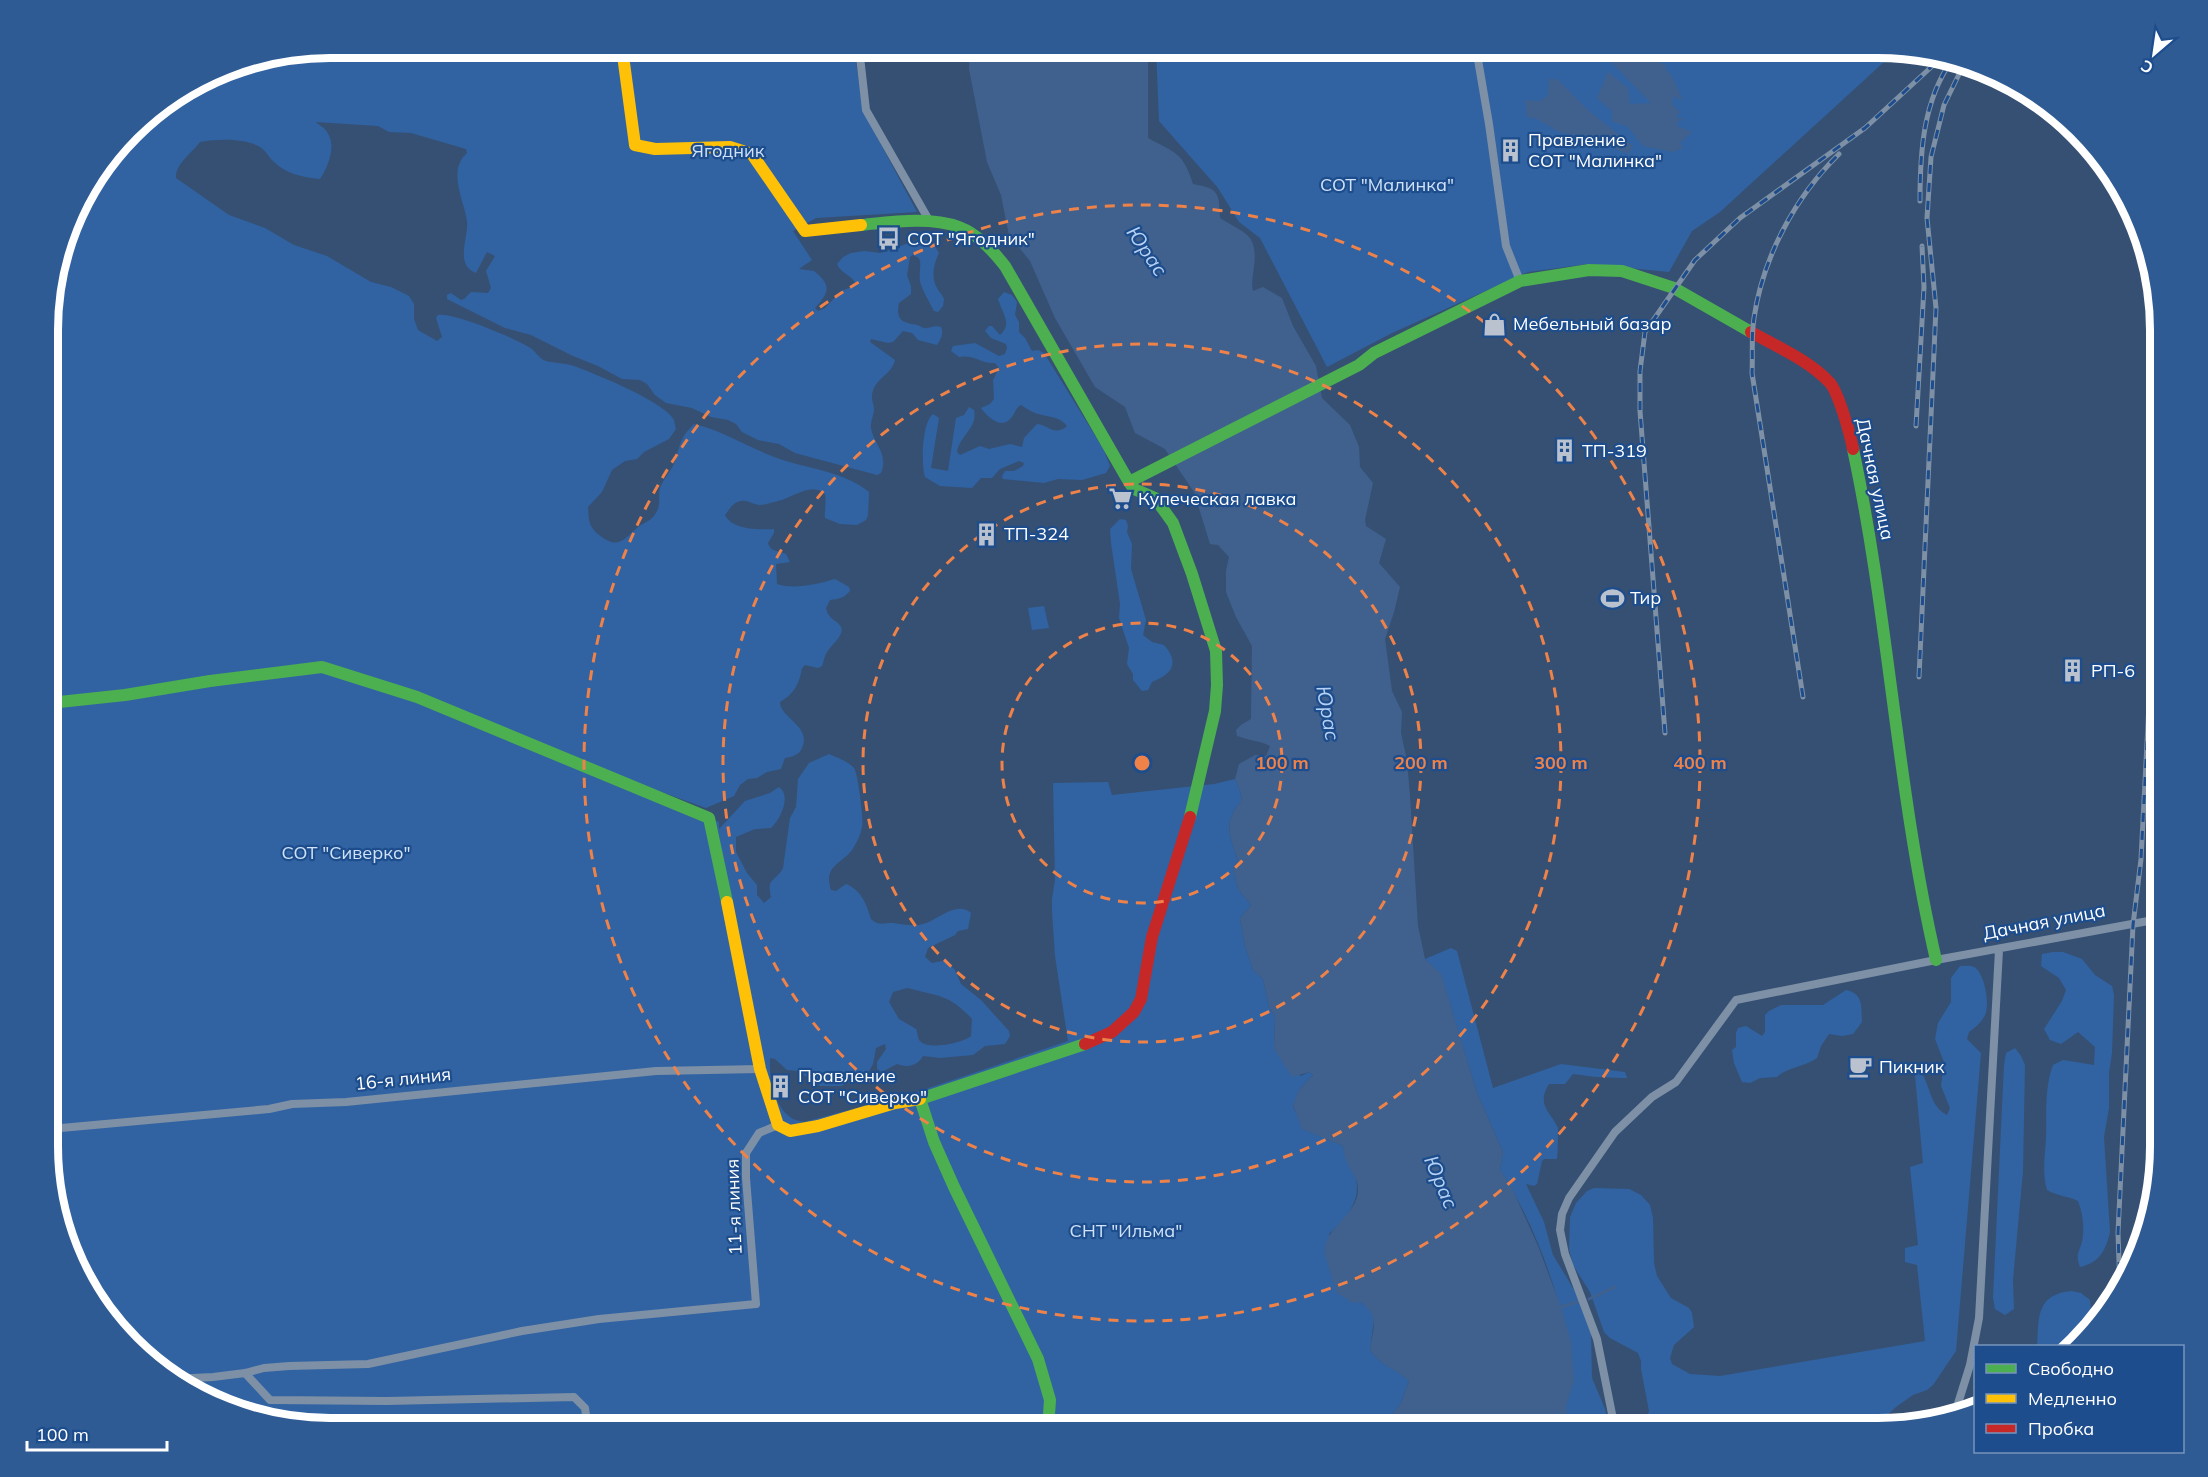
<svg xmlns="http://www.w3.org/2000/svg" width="2208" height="1477" font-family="Mulish,sans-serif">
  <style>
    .green { fill: #3163a2; fill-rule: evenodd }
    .water { fill: #40618e }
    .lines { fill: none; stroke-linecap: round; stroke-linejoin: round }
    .stream { stroke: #40618e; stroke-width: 3 }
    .street { stroke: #7d90a6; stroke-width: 8 }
    .fast { stroke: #4caf50; stroke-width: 12 }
    .slow { stroke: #ffc107; stroke-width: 12 }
    .jam { stroke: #c62828; stroke-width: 12 }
    .rail-casing { stroke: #7d90a6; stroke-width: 5 }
    .rail { stroke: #1d4d8c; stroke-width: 3; stroke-dasharray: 9; stroke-linecap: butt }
    .ring { fill: none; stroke: #ee8249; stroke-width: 3; stroke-dasharray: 10 8 }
    .labels { text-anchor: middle; stroke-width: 4.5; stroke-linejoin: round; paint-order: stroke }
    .poi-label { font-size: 18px; fill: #fff; stroke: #1d4d8c; text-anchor: start }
    .park-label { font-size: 18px; fill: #cfe2f9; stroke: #1d4d8c }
    .street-label { font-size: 18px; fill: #fff; stroke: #1d4d8c }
    .water-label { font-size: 20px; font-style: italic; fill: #b5d1f4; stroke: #1d4d8c }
    .rim { fill: none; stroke: #fff; stroke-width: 8 }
    .centre { fill: #ee8249; stroke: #1d4d8c; stroke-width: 3 }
    .ring-label { font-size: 18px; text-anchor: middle; font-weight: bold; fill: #ee8249; stroke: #1d4d8c; stroke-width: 4.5; stroke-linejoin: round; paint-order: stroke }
  </style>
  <rect width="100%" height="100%" fill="#365073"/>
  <path class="green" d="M331 48H854L863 111 917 212 816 218 793 231 812 260 799 269 814 271C833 286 828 293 815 308L818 311 825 308 841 291 852 287 855 283C852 275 841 274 837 264L843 257 851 253 864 251 881 253 917 240H926L933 243 939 253C934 263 931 275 936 286 938 291 942 294 944 299L943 306 938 312 934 311C930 303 921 288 920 281 919 274 921 267 920 261 919 257 917 257 913 255L910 257 907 275 911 286V294L899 303C895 321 904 323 917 325 922 326 922 329 927 328 933 327 934 325 941 327 944 333 941 339 937 345L918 340 912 333 903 331 893 342 888 343 871 339 870 342 895 360C892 375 874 378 872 395 871 400 874 404 874 409 874 415 870 422 871 428 873 443 889 454 881 473L877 475 795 453 779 444 758 440 742 432 736 424 728 420 711 417 692 408 666 403 655 395 647 384 640 380 622 379 598 366 573 356 531 335 505 328 447 299V295L451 293 461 300 464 299 471 292 488 293 491 288 486 271 495 256 487 252 476 273C454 265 469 237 467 221 464 200 447 171 467 153L466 149 411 133 389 132 378 126 316 122C319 125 325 128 327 132 337 146 328 166 320 179 302 177 286 174 273 161 268 156 266 151 260 147 244 138 218 139 200 142 192 153 175 164 176 178L229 215 265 228 294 245 327 256 371 282 391 287 409 296 414 304V319L418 330 437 341 442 337 436 318 438 315C453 312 514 338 529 347 535 350 539 359 546 361 555 363 565 363 574 366 595 374 664 401 674 420 674 421 676 429 676 429L669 439 644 452 637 459 625 461 612 470 602 492 588 507C589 520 588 526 599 535 618 550 623 540 637 528 645 521 652 522 657 511 661 503 658 495 660 488 663 480 670 472 674 464 681 445 678 440 694 424 724 431 749 448 777 458 807 469 844 471 869 492L868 515 866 520 857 525 840 524 825 518C824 511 828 495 823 492 810 483 791 498 778 501 773 502 765 505 760 505 751 504 747 498 737 502 731 505 729 510 725 515 732 530 759 530 774 529V533L768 543C770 552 779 551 786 554L790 562 776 564 777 584C794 590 818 584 835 579L849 587 850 591C844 598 839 599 830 600L826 608C829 621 837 619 841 627 845 635 830 646 827 652 824 657 824 661 822 666L818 668 805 665 802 668C799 684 795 693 780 702 780 718 812 726 802 748 799 755 792 757 785 758L781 769 767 772 757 778 748 779 740 785 734 796 706 808 634 782 719 822V829L745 801 770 793 779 787C792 796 780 820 771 828L755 829 736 837V852L747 873 757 885V895L764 903 771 897C766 877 776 882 783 868L790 818 796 807 798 779 809 763 829 754C837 758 848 761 854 768 858 774 864 820 862 827 861 833 858 840 855 845 846 864 822 863 831 890L836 891 846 884C862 891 866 903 871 919 878 926 884 923 893 923 901 924 910 926 918 925 935 924 955 899 971 913L968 929 958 931 955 935 928 948 925 957 932 963 942 961 947 962 955 970 961 984 981 1000 1009 1031 1010 1036 1005 1044 985 1046 973 1055 940 1058 923 1056C917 1066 908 1068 897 1064L882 1072 877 1069V1062L886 1049 885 1044 876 1048 873 1064 868 1073 841 1086H820L798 1071 787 1070 775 1059 770 1058C769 1076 774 1106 790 1117 793 1120 800 1121 804 1122L917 1092 1068 1041 1055 956 1052 912V899L1055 880 1053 783 1108 782 1112 795 1214 784 1235 779C1248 808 1239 796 1231 818 1226 830 1234 849 1238 860L1233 869 1238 889 1251 905 1240 918 1245 946 1253 970 1263 979 1269 1007 1275 1016 1274 1049 1301 1076 1309 1072 1313 1075 1299 1090 1293 1106 1303 1129 1343 1146C1346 1159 1349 1162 1354 1173 1364 1198 1347 1218 1329 1234L1361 1302 1371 1310 1374 1320 1370 1350C1382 1367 1395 1367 1409 1381L1401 1403 1381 1429H330L240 1414 173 1381 86 1288 50 1183V294L77 205 144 118 223 69ZM907 988C938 996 949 994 972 1019L971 1036C963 1043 930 1050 921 1042 917 1039 918 1033 916 1029L899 1019 889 1002 893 992Z
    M1156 48H1878L1896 51 1720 212 1692 231 1669 272 1588 264 1528 272 1392 333 1327 367 1260 238 1239 222 1218 188 1159 121Z
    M1004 292 1012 295 1017 302 1015 315 1019 322V332L1025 338 1032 351 1038 350 1044 353 1104 450 1110 466 1106 473 1082 480 1058 479 1044 483 1003 479 1002 476 1005 471H1014L1023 466 1024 463 1019 461 1000 469 992 478H981L972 488 940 486 925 477C921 464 922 422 933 414L939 418 931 468 948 471 956 418 964 415 969 407 974 410C978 428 960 435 957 452L960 455 980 446 989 449 1010 444 1022 447 1024 438 1037 424C1049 425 1054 437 1067 426 1060 416 1046 417 1035 413 1030 411 1026 408 1021 405 1014 409 1015 416 1009 420 999 429 986 415 981 408L990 404 994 399 993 380 999 368 995 363C980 364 975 354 959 357L951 351 953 346 975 343 999 356 1005 354 1007 348 1006 344 991 338 985 331 989 326H992L1000 335C1013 324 1002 313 998 299Z
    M1120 519 1126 520 1128 526 1127 532 1132 544 1131 569 1146 620 1143 635 1152 642 1164 645C1180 663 1172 674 1152 682L1148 690 1142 691 1133 680V674L1127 664 1129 648 1119 618 1120 604 1111 543 1110 529Z
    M1044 606 1049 628 1032 630 1028 608Z
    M1451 948 1457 951 1493 1088 1561 1064 1625 1072 1627 1078H1623L1596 1077 1573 1074 1565 1084H1549C1536 1105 1550 1111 1558 1128 1558 1134 1558 1155 1557 1159H1544L1542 1161 1537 1184 1534 1186 1526 1184 1544 1222 1553 1255 1576 1293 1591 1334 1592 1378 1605 1409 1610 1429 1570 1427C1568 1420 1565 1411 1566 1404 1567 1395 1574 1387 1573 1378 1567 1311 1537 1226 1500 1170L1503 1152 1477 1093 1441 975 1425 959Z
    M2053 952H2063L2082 959 2095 975 2112 986 2114 995 2112 1053 2109 1073V1108L2104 1137 2110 1232C2106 1250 2099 1263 2080 1267 2074 1252 2082 1250 2083 1235 2084 1223 2082 1211 2078 1201 2068 1196 2057 1196 2047 1190 2042 1173 2045 1156 2046 1139 2047 1114 2044 1089 2053 1065L2063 1060 2094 1065 2095 1047 2078 1032 2061 1044 2050 1040 2044 1029 2062 1001 2066 990 2059 978 2041 966 2042 954Z
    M1960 966C1965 966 1970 965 1974 967 1985 973 1990 1005 1985 1015 1981 1023 1976 1027 1969 1032L1967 1039 1981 1053 1956 1351 1933 1385 1927 1390 1913 1395 1896 1407 1873 1428 1643 1429 1649 1411 1641 1369V1361L1638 1353 1610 1338 1604 1332 1590 1292 1573 1265 1569 1249 1570 1217 1576 1203 1587 1191 1594 1188 1629 1189 1641 1195 1650 1205 1653 1218 1654 1263 1657 1276 1671 1298 1689 1308 1692 1313 1694 1327 1674 1345 1670 1358 1672 1364 1690 1374 1720 1376 1925 1341 1917 1265 1905 1262V1248L1918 1245 1910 1167 1923 1163 1914 1065C1932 1078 1926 1104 1947 1115L1950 1108 1941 1086 1944 1062 1935 1039 1938 1023 1951 1002V978Z
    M1846 990C1864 994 1861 1007 1862 1022L1853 1034 1842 1036 1829 1034 1821 1046 1817 1058C1804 1067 1787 1067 1777 1077L1760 1078 1750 1083 1742 1082 1734 1063 1732 1050 1736 1047V1033L1738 1028 1746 1026 1762 1036 1765 1032V1015L1769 1011 1781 1005H1823Z
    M2015 1048 2021 1056 2025 1065 2023 1171 2013 1280 2014 1309 2005 1315 1995 1309 1993 1298 2004 1065 2006 1053Z
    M2072 1291 2081 1293 2090 1300C2094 1324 2083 1331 2066 1346H2037C2039 1319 2035 1294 2072 1291Z"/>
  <path class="water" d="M970 48H1148V138C1175 153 1183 152 1193 184 1219 189 1219 192 1220 218 1245 234 1258 233 1254 267 1253 276 1251 283 1253 291L1263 287 1282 298 1293 326 1316 366 1322 398 1350 425 1359 447 1360 467 1373 483 1365 520 1366 526 1386 539 1379 563 1400 587 1394 612 1385 639 1392 691 1402 712 1401 733 1407 761 1410 796 1418 926 1425 959 1441 974 1477 1093 1503 1152 1500 1170 1512 1188 1538 1246 1561 1307 1571 1342 1574 1381 1566 1406 1569 1429H1381L1401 1403 1409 1381C1394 1367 1382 1367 1370 1350 1373 1328 1380 1317 1361 1302L1353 1303 1337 1293C1333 1280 1327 1265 1325 1252 1323 1229 1357 1215 1358 1191 1359 1179 1350 1170 1346 1160 1344 1156 1344 1151 1343 1146L1302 1129 1293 1105 1299 1090 1313 1075 1309 1072 1292 1077 1274 1049 1275 1016 1269 1007 1263 979 1253 970 1245 946 1240 918 1251 905 1238 889 1233 869 1238 860C1234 849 1226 830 1231 818 1239 796 1248 808 1235 779L1239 764 1255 755 1266 756 1270 746C1258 740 1250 741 1237 736L1236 730 1241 725 1251 719 1252 646 1236 617 1226 592V571L1229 557 1218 545 1210 544 1194 492 1165 449 1135 433 1125 407 1095 387 1055 318 1030 261 1009 235 1001 195 987 162 969 69Z
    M1602 48H1652L1662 58 1661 64 1666 65 1665 69 1672 76 1683 101 1674 96 1672 104 1680 112 1676 117 1684 119 1677 122 1679 129 1684 127 1687 131H1693L1680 143 1683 148 1673 152 1643 146 1628 127 1612 121V111L1597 98 1608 72 1628 88 1630 104 1651 103 1608 59Z
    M1549 79H1557L1588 110 1633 146 1628 154 1593 139 1559 132 1537 119 1527 117 1525 100 1541 101 1548 95Z"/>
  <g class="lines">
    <path class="stream" d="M1589 1299 1615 1287
      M1561 1307 1577 1302"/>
    <path class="street" d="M859 48 866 110 930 222
      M1476 48 1489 124 1506 246 1520 281
      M50 1129 269 1109 292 1104 346 1102 656 1071 760 1069
      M245 1373 270 1400 387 1401 574 1397 585 1408 588 1429
      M171 1379 213 1377 245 1373 264 1368 289 1366 368 1364 522 1331 599 1319 756 1304 746 1178V1153L759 1133 778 1125
      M1956 1410 1970 1365 1979 1318 1999 950
      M1615 1429 1597 1339 1565 1254 1560 1230 1562 1214 1569 1198 1615 1132 1652 1097 1676 1082 1736 1000 1936 960 2159 919"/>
    <path class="fast" d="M861 225C891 222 930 216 959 227 978 234 993 251 1005 266L1129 482 1134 489 1155 498 1173 523 1192 574 1216 651 1217 685 1215 711 1190 817
      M1853 449C1889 618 1897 792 1936 960
      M1129 482 1359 365 1374 353 1520 281 1589 270 1622 271 1674 288 1751 332
      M50 703 125 695 210 681 322 667 417 697 709 818 727 902
      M1048 1429 1050 1400 1038 1359 954 1187 934 1142 920 1099 1085 1044"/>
    <path class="slow" d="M622 48 635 145 655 149 730 147 752 154 805 231 861 225
      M727 902 760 1069 778 1125 790 1131 818 1126 895 1103 920 1099"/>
    <path class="jam" d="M1751 332C1777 347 1809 360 1830 383 1839 394 1850 434 1853 449
      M1085 1044 1112 1032 1134 1012 1141 999 1152 937 1190 817"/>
    <defs>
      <path id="rail" d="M1920 201C1920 152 1923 101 1952 60
        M1916 426 1924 287 1922 246
        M1919 677 1936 308 1927 218 1931 157 1944 105 1965 62
        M1803 697 1752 373C1753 355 1751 336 1754 318 1763 257 1795 197 1839 154
        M1665 733 1640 411V371L1645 332 1695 260 1740 218 1865 128 1941 58
        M2120 1289 2118 1233 2133 925 2141 859 2159 511"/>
    </defs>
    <use href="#rail" class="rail-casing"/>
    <use href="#rail" class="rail"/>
  </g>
  <g class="ring">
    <circle cx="1142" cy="763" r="140"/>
    <circle cx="1142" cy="763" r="279"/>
    <circle cx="1142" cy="763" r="419"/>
    <circle cx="1142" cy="763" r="558"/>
  </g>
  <defs>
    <symbol id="building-bare" viewBox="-9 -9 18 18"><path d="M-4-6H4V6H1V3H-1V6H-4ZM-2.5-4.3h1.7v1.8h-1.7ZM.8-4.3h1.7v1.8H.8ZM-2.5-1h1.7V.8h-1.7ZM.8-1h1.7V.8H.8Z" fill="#b9c2ce" stroke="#1d4d8c" stroke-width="2.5" paint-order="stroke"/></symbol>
    <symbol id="bus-bare" viewBox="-9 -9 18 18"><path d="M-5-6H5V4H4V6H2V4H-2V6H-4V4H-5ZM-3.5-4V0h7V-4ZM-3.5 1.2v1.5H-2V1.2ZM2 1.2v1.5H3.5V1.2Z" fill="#b9c2ce" stroke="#1d4d8c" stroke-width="2.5" paint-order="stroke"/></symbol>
    <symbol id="shop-bare" viewBox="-9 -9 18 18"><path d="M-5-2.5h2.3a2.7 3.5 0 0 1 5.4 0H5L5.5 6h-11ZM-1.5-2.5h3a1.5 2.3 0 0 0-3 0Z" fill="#b9c2ce" stroke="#1d4d8c" stroke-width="2.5" paint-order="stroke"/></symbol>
    <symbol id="supermarket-bare" viewBox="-9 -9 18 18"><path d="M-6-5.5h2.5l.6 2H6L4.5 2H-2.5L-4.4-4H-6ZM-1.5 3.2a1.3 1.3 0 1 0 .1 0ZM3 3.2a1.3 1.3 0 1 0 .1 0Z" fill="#b9c2ce" stroke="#1d4d8c" stroke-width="2.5" paint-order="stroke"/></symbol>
    <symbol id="stadium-bare" viewBox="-9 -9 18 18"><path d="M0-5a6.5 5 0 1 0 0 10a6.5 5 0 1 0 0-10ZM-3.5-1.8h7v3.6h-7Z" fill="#b9c2ce" stroke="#1d4d8c" stroke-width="2.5" paint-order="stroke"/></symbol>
    <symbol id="cafe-bare" viewBox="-9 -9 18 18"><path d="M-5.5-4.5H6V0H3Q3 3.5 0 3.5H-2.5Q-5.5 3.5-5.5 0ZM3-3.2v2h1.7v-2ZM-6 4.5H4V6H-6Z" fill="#b9c2ce" stroke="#1d4d8c" stroke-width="2.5" paint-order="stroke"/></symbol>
  </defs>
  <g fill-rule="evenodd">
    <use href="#building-bare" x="1494" y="134" width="33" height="33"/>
    <use href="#bus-bare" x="872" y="222" width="33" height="33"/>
    <use href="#shop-bare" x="1478" y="308" width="33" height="33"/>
    <use href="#building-bare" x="1548" y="434" width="33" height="33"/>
    <use href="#supermarket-bare" x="1104" y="482" width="33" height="33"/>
    <use href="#building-bare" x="970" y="518" width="33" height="33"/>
    <use href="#stadium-bare" x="1596" y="582" width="33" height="33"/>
    <use href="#building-bare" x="2056" y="654" width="33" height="33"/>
    <use href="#cafe-bare" x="1844" y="1050" width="33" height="33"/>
    <use href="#building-bare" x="764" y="1070" width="33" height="33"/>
  </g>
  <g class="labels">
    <g class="poi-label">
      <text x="1528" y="146">Правление<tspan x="1528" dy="21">СОТ "Малинка"</tspan></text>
      <text x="907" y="245">СОТ "Ягодник"</text>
      <text x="1513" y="330">Мебельный базар</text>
      <text x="1582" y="457">ТП-319</text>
      <text x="1138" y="505">Купеческая лавка</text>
      <text x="1004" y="540">ТП-324</text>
      <text x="1630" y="604">Тир</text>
      <text x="2091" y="677">РП-6</text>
      <text x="1879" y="1073">Пикник</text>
      <text x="798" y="1082">Правление<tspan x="798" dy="21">СОТ "Сиверко"</tspan></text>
    </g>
    <g class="park-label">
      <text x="728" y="157">Ягодник</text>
      <text x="1387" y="191">СОТ "Малинка"</text>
      <text x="346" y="859">СОТ "Сиверко"</text>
      <text x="1126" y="1237">СНТ "Ильма"</text>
    </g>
    <g class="street-label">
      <text transform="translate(1875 479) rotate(78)" y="6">Дачная улица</text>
      <text transform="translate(2044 922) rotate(-11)" y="6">Дачная улица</text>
      <text transform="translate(403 1079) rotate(-6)" y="6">16-я линия</text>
      <text transform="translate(734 1207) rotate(-92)" y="6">11-я линия</text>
    </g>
    <g class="water-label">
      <text transform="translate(1147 251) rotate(56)" y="7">Юрас</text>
      <text transform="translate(1328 713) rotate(80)" y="7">Юрас</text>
      <text transform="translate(1441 1182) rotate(67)" y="7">Юрас</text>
    </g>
  </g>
  <path d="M0 0H2208V1477H0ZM330 58H1878A272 272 0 0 1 2150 330V1146A272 272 0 0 1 1878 1418H330A272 272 0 0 1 58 1146V330A272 272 0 0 1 330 58Z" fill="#2f5b95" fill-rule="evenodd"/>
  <path class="rim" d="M330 58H1878A272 272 0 0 1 2150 330V1146A272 272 0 0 1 1878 1418H330A272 272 0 0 1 58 1146V330A272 272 0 0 1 330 58Z"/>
  <circle cx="1142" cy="763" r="9" class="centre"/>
  <g class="ring-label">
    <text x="1282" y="769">100 m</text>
    <text x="1421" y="769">200 m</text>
    <text x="1561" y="769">300 m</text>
    <text x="1700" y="769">400 m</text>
  </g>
  <rect x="1974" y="1345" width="210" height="108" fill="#1d4d8c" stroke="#7794ba" stroke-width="1.5"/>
  <rect x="1986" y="1364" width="30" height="9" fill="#4caf50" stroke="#7794ba" stroke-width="1.5"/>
  <text x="2028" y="1375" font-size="18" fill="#ffffff">Свободно</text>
  <rect x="1986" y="1394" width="30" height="9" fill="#ffc107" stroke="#7794ba" stroke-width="1.5"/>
  <text x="2028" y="1405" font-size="18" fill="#ffffff">Медленно</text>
  <rect x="1986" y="1424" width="30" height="9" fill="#c62828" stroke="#7794ba" stroke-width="1.5"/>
  <text x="2028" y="1435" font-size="18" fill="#ffffff">Пробка</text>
  <g transform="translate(2154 54) rotate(209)" stroke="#1d4d8c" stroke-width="4.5" paint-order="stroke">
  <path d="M0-4.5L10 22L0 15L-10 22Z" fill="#ffffff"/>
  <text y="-9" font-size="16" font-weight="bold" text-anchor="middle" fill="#ffffff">С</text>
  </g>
  <path d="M27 1441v9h140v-9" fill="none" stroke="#ffffff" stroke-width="3"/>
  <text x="36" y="1441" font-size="18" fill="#ffffff" stroke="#1d4d8c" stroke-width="4.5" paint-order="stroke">100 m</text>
</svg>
